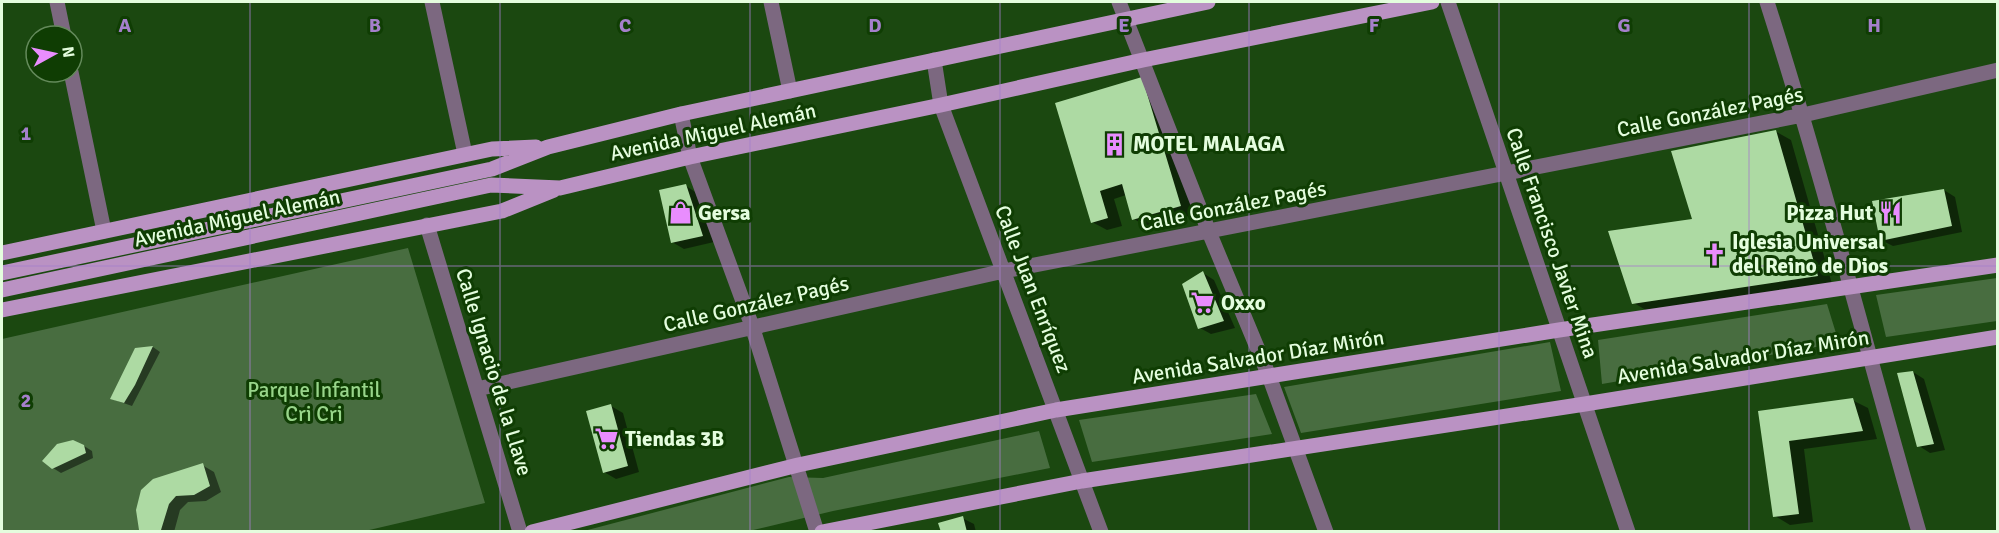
<svg xmlns="http://www.w3.org/2000/svg" width="1999" height="533" font-family="Signika,sans-serif">
  <style>
    .green { fill: #486d40 }
    .shadow { fill: #0007 }
    .building { fill: #addaa3 }
    .lines { fill: none; stroke-linecap: round; stroke-linejoin: round }
    .minor { stroke: #7c6880; stroke-width: 15 }
    .major { stroke: #ba92c3; stroke-width: 15 }
    .grid { fill: none; stroke: #a580cb; stroke-width: 1.5; stroke-opacity: 0.55 }
    .labels { text-anchor: middle; stroke-width: 6; stroke-linejoin: round; paint-order: stroke }
    .street-label { font-size: 21px; fill: #e4fdde; stroke: #0f3d03 }
    .poi-label { font-size: 21px; font-weight: bold; fill: #e4fdde; stroke: #0f3d03; text-anchor: start }
    .park-label { font-size: 21px; fill: #98d58a; stroke: #0f3d03 }
    .grid-label { font-size: 20px; text-anchor: middle; font-weight: bold; fill: #a580cb; stroke: #0f3d03; stroke-width: 6; stroke-linejoin: round; paint-order: stroke }
  </style>
  <rect width="100%" height="100%" fill="#1b4810"/>
  <path class="green" d="M408 248 485 503 365 531H2V339Z
    M1997 278V321L1886 337 1876 295Z
    M1827 304 1839 343 1602 384 1598 340Z
    M1550 342 1561 391 1301 433 1284 387Z
    M1256 394 1272 434 1092 462 1079 420Z
    M1039 431 1050 468 833 511 749 531 580 532 789 477 823 478Z"/>
  <path class="shadow" d="M1157 87 1195 214 1149 228 1134 219 1126 195 1114 199 1122 226 1107 230 1092 222 1057 104Z
    M1775 131 1791 140 1832 284 1649 312 1634 303 1694 220Z
    M686 186 697 193 714 242 684 249 672 242Z
    M1944 190 1955 197 1962 232 1893 246 1881 240Z
    M1203 273 1214 280 1235 328 1211 334 1200 328Z
    M153 347 160 352 132 406 112 399 136 350Z
    M1913 372 1924 379 1945 450 1930 453 1919 446Z
    M1852 400 1868 408 1877 439 1804 449 1813 522 1790 525 1775 516 1760 413Z
    M611 406 623 413 639 472 616 479 604 472Z
    M84 446 92 451 93 458 61 473 53 468Z
    M202 465 214 472 221 492 206 501 188 502 180 510 174 532H145L140 529Z
    M962 518 974 524 976 532H942Z"/>
  <path class="building" d="M1142 77 1181 206 1132 220 1122 184 1100 191 1108 218 1091 223 1055 103Z
    M1776 130 1818 276 1632 304 1608 231 1692 219 1671 151Z
    M686 184 703 236 671 243 659 190Z
    M1944 189 1952 226 1880 241 1872 201Z
    M1203 271 1224 321 1198 329 1182 284Z
    M153 346 135 385 124 403 110 399 135 348Z
    M1913 371 1934 444 1917 447 1897 373Z
    M1853 398 1863 431 1789 441 1799 514 1773 517 1758 411Z
    M611 404 628 466 603 473 586 411Z
    M73 440 84 445 86 453 52 469 42 461 57 444Z
    M203 463 210 486 194 495 176 496 169 504 161 530H139L136 510 141 490 153 479Z
    M963 516 967 532H941L938 523Z"/>
  <g class="lines">
    <path class="minor" d="M57 2 64 36
      M432 2 465 154
      M771 2 790 91
      M1119 2 1209 232 1269 376 1326 532
      M1448 2 1628 532
      M1767 2C1823 177 1868 355 1919 532
      M934 60 941 105 1101 532
      M71 72 104 231
      M681 114 690 157 752 326 817 532
      M427 225 520 532
      M477 389 1004 271 1803 115 1998 70"/>
    <path class="major" d="M2 253 492 149 536 147
      M2 273 492 169 548 147 681 114 1208 2
      M2 290 491 185 560 188 690 157 941 105 1143 60 1432 2
      M2 310 502 211 554 190
      M532 532 798 465 1056 410 1559 330 1998 265
      M822 532 1082 481 1585 404 1998 337"/>
  </g>
  <path class="grid" d="M250 2V532M500 2V532M750 2V532M1000 2V532M1249 2V532M1499 2V532M1749 2V532M2 266H1998"/>
  <defs>
    <symbol id="building-bare" viewBox="-9 -9 18 18"><path d="M-4-6H4V6H1V3H-1V6H-4ZM-2.5-4.3h1.7v1.8h-1.7ZM.8-4.3h1.7v1.8H.8ZM-2.5-1h1.7V.8h-1.7ZM.8-1h1.7V.8H.8Z" fill="#e98dfe" stroke="#0f3d03" stroke-width="2.5" paint-order="stroke"/></symbol>
    <symbol id="shop-bare" viewBox="-9 -9 18 18"><path d="M-5-2.5h2.3a2.7 3.5 0 0 1 5.4 0H5L5.5 6h-11ZM-1.5-2.5h3a1.5 2.3 0 0 0-3 0Z" fill="#e98dfe" stroke="#0f3d03" stroke-width="2.5" paint-order="stroke"/></symbol>
    <symbol id="restaurant-bare" viewBox="-9 -9 18 18"><path d="M-5-6h1v4h1v-4h1v4h1v-4h1v5L-1.5 .5V6h-2V.5L-5-1ZM5-6V6H3V1.5H1.5Q1.5-4 5-6Z" fill="#e98dfe" stroke="#0f3d03" stroke-width="2.5" paint-order="stroke"/></symbol>
    <symbol id="church-bare" viewBox="-9 -9 18 18"><path d="M-1.2-6h2.4v3.5h3.3v2.4h-3.3V6h-2.4V-.1h-3.3v-2.4h3.3Z" fill="#e98dfe" stroke="#0f3d03" stroke-width="2.5" paint-order="stroke"/></symbol>
    <symbol id="supermarket-bare" viewBox="-9 -9 18 18"><path d="M-6-5.5h2.5l.6 2H6L4.5 2H-2.5L-4.4-4H-6ZM-1.5 3.2a1.3 1.3 0 1 0 .1 0ZM3 3.2a1.3 1.3 0 1 0 .1 0Z" fill="#e98dfe" stroke="#0f3d03" stroke-width="2.5" paint-order="stroke"/></symbol>
  </defs>
  <g fill-rule="evenodd">
    <use href="#building-bare" x="1098" y="128" width="33" height="33"/>
    <use href="#shop-bare" x="664" y="196" width="33" height="33"/>
    <use href="#restaurant-bare" x="1874" y="196" width="33" height="33"/>
    <use href="#church-bare" x="1698" y="238" width="33" height="33"/>
    <use href="#supermarket-bare" x="1186" y="286" width="33" height="33"/>
    <use href="#supermarket-bare" x="590" y="422" width="33" height="33"/>
  </g>
  <g class="labels">
    <g class="street-label">
      <text transform="translate(1710 112) rotate(-11)" y="7">Calle González Pagés</text>
      <text transform="translate(713 132) rotate(-12)" y="7">Avenida Miguel Alemán</text>
      <text transform="translate(1233 206) rotate(-11)" y="7">Calle González Pagés</text>
      <text transform="translate(237 218) rotate(-12)" y="7">Avenida Miguel Alemán</text>
      <text transform="translate(1552 243) rotate(71)" y="7">Calle Francisco Javier Mina</text>
      <text transform="translate(1033 289) rotate(69)" y="7">Calle Juan Enríquez</text>
      <text transform="translate(756 304) rotate(-13)" y="7">Calle González Pagés</text>
      <text transform="translate(1258 357) rotate(-9)" y="7">Avenida Salvador Díaz Mirón</text>
      <text transform="translate(1743 357) rotate(-9)" y="7">Avenida Salvador Díaz Mirón</text>
      <text transform="translate(494 372) rotate(73)" y="7">Calle Ignacio de la Llave</text>
    </g>
    <g class="poi-label">
      <text x="1133" y="151">MOTEL MALAGA</text>
      <text x="698" y="220">Gersa</text>
      <text x="1873" y="220" text-anchor="end">Pizza Hut</text>
      <text x="1732" y="249">Iglesia Universal<tspan x="1732" dy="24">del Reino de Dios</tspan></text>
      <text x="1221" y="310">Oxxo</text>
      <text x="625" y="446">Tiendas 3B</text>
    </g>
    <g class="park-label">
      <text x="314" y="397">Parque Infantil<tspan x="314" dy="24">Cri Cri</tspan></text>
    </g>
  </g>
  <g class="grid-label">
    <text x="125" y="32">A</text>
    <text x="375" y="32">B</text>
    <text x="625" y="32">C</text>
    <text x="875" y="32">D</text>
    <text x="1124" y="32">E</text>
    <text x="1374" y="32">F</text>
    <text x="1624" y="32">G</text>
    <text x="1874" y="32">H</text>
    <text x="26" y="140">1</text>
    <text x="26" y="407">2</text>
  </g>
  <rect width="1999" height="533" fill="none" stroke="#e4fdde" stroke-width="6"/>
  <g transform="translate(54 54) rotate(82)"><circle r="28" fill="#0f3d03" stroke="#648a5b" stroke-width="1.5"/>
  <path d="M0-4.5L10 22L0 15L-10 22Z" fill="#e98dfe"/>
  <text y="-9" font-size="16" font-weight="bold" text-anchor="middle" fill="#e4fdde">N</text>
  </g>
</svg>
